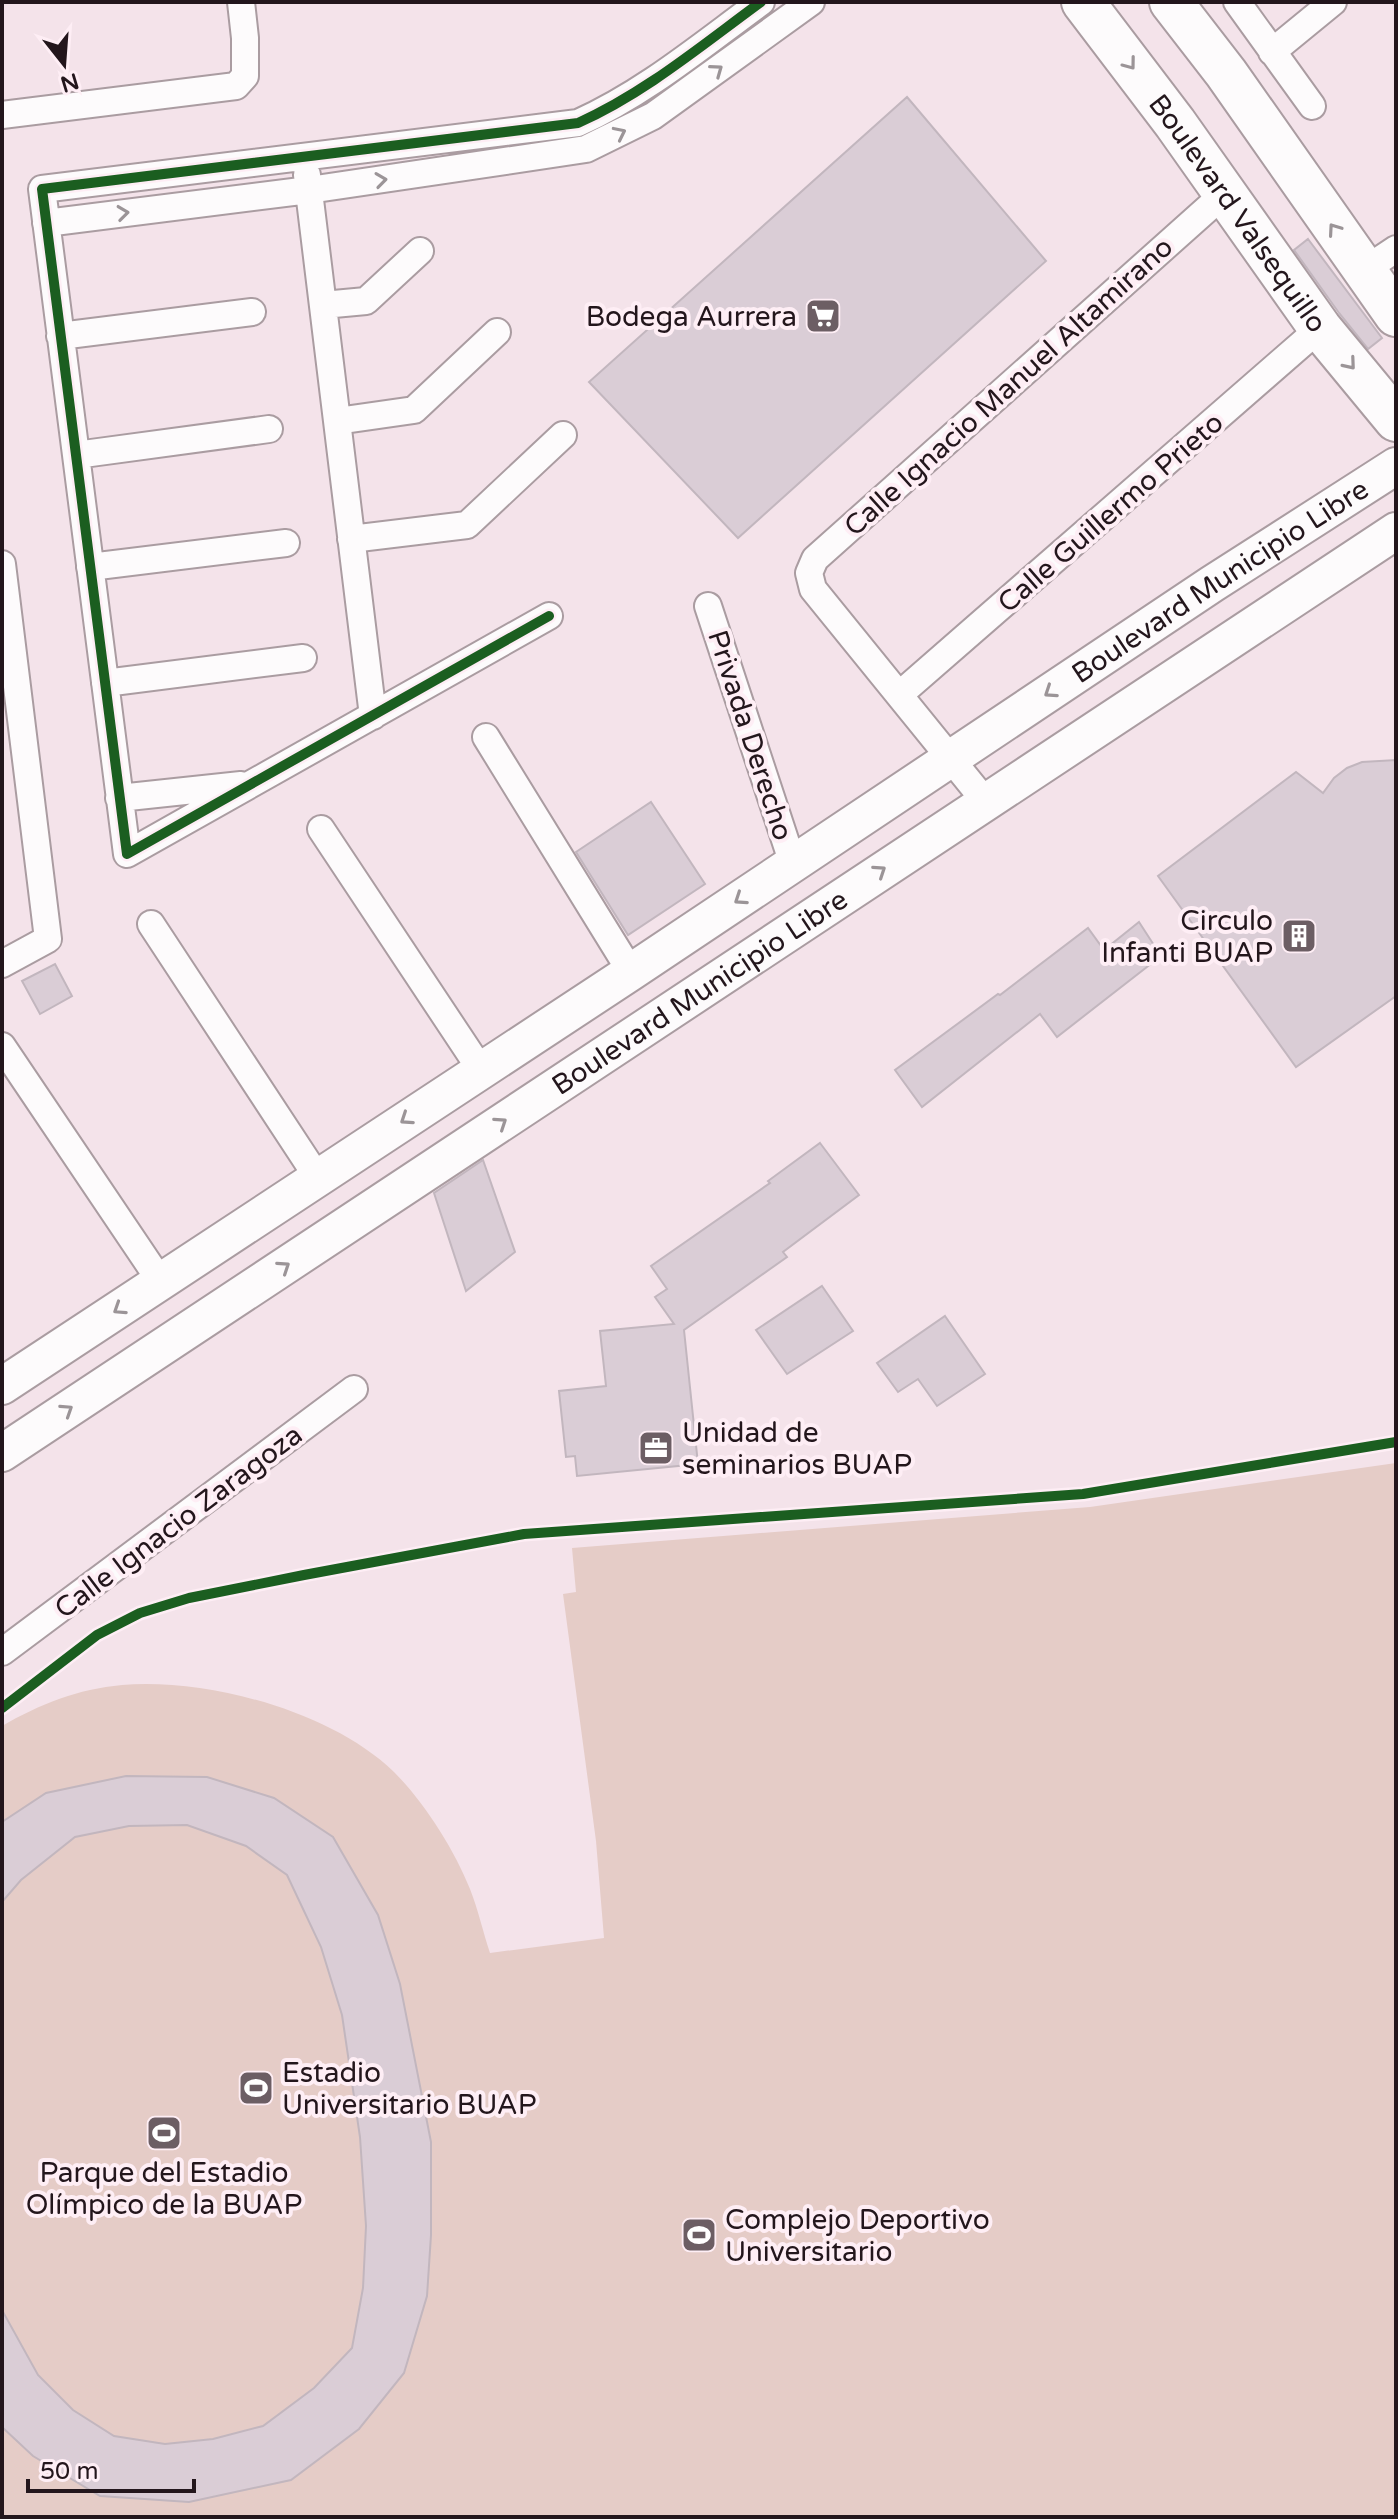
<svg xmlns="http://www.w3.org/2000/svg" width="1398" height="2519" font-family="'Varela Round',sans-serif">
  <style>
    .green { fill: #e5ccc7 }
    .building { fill: #dacdd6; stroke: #c2b6be; stroke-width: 2 }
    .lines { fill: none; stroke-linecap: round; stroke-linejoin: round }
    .street-casing { stroke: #aa9ca1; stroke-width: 30 }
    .secondary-casing { stroke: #aa9ca1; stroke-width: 40 }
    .primary-casing { stroke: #aa9ca1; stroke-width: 46 }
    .street { stroke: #fdfbfc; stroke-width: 26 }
    .secondary { stroke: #fdfbfc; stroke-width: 36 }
    .primary { stroke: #fdfbfc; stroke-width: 42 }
    .cycleway-casing { stroke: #feeef5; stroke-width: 15 }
    .cycleway { stroke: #1b5e20; stroke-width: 10 }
    .oneway { stroke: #9b9497 }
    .labels { text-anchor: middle; stroke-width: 8; stroke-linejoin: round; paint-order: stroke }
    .street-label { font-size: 28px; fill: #23161c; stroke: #feeef5 }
    .poi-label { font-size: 28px; fill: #23161c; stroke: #feeef5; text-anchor: start }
  </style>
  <rect width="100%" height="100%" fill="#f4e3ea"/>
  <path class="green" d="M1396 1463V2517H2V1726C40 1704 78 1689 122 1685 208 1678 331 1711 394 1772 424 1802 454 1849 470 1889 478 1909 483 1932 490 1953L604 1938 596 1841 563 1594 576 1592 572 1548 1090 1507Z"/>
  <path class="building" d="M907 97 1046 261 738 538 589 382Z
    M1308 239 1382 338 1368 349 1339 313 1294 250Z
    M1396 760V996L1296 1067 1158 876 1296 772 1323 793 1334 778 1347 768 1362 762Z
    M651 802 705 884 628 935 576 852Z
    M1139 922 1161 956 1057 1037 1040 1014 922 1107 895 1070 998 994 1000 995 1088 928 1104 950Z
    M55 964 72 996 40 1014 22 981Z
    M820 1143 859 1195 783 1252 787 1257 684 1330 698 1464 577 1476 575 1456 566 1457 559 1391 606 1386 600 1331 674 1324 655 1297 667 1289 651 1266 770 1183 768 1181Z
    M483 1160 515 1252 466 1291 434 1193Z
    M822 1286 853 1331 787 1374 756 1330Z
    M945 1316 985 1374 937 1406 918 1379 898 1392 877 1363Z
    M126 1776 207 1777 274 1798 333 1837 378 1915 400 1984 431 2142V2235L427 2296 404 2373 359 2429 291 2480 189 2502 100 2496 33 2456 2 2427V2310L38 2375 73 2410 114 2436 165 2444 213 2439 263 2426 314 2388 352 2348 363 2288 366 2226 360 2137 342 2015 321 1947 287 1875 246 1846 187 1825 129 1826 75 1837 21 1880 2 1902V1822L46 1793Z"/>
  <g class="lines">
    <defs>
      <path id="street" d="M1237 2 1312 106
        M1272 52 1333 2
        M2 115 236 86 245 76V38L241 2
        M307 175 373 716
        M46 223 309 190 586 149 653 116 811 2
        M1363 271 1396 249
        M323 305 366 301 420 251
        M60 336 252 312
        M337 421 414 410 497 332
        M76 455 269 429
        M351 539 467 525 563 435
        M2 564 48 939 2 964
        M90 567 286 543
        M708 606 793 864
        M549 616 127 854 42 189 578 123C645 93 702 45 761 2
        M105 683 303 658
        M899 695 1320 328
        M486 737 631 972
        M119 798 241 785
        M985 801 813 589 809 573 815 559 1225 193
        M321 829 481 1070
        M151 924 318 1178
        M2 1046 161 1282
        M2 1652 354 1389"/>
      <g id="secondary">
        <path id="s1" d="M2 1386 631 972 1212 584 1396 466"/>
        <path id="s2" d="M2 1453 1396 531"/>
      </g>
      <g id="primary">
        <path id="s3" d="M1083 2 1175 123 1320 328 1396 420"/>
        <path d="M1171 2 1226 73 1396 315"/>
      </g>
    </defs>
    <use href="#street" class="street-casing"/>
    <use href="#secondary" class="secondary-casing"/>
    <use href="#primary" class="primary-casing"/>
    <use href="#street" class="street"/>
    <use href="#secondary" class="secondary"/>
    <use href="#primary" class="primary"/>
    <defs>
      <path id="cycleway" d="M549 616 127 854 42 189 578 123C645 93 702 45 761 2
        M2 1708 97 1635 140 1613 189 1598 304 1575 524 1534 1083 1494 1396 1442"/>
    </defs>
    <use href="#cycleway" class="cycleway-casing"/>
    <use href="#cycleway" class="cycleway"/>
  </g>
  <defs><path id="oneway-chevron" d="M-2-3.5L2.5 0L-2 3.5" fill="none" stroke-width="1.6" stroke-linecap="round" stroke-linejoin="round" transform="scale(2)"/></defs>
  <g class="oneway">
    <use href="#oneway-chevron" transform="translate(1130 64) rotate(53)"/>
    <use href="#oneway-chevron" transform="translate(717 70) rotate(-36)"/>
    <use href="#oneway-chevron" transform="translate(620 133) rotate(-26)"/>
    <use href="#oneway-chevron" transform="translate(381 180) rotate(-8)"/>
    <use href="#oneway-chevron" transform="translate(123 213) rotate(-7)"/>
    <use href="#oneway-chevron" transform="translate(1334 229) rotate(-125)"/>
    <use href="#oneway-chevron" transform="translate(1350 364) rotate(50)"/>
    <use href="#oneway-chevron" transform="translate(1050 692) rotate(146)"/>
    <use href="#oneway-chevron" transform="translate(880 871) rotate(-34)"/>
    <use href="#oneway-chevron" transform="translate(740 899) rotate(146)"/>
    <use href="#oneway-chevron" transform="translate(406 1119) rotate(146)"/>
    <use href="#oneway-chevron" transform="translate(501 1123) rotate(-34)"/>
    <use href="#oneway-chevron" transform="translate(284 1267) rotate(-34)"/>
    <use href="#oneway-chevron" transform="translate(119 1309) rotate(147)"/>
    <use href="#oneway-chevron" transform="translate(67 1410) rotate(-33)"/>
  </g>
  <defs>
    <symbol id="supermarket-square" viewBox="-11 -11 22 22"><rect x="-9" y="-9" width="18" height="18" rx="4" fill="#6c5e64" stroke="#feeef5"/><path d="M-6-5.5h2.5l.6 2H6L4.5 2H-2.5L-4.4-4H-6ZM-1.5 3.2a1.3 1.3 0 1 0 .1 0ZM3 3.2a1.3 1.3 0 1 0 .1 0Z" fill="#fff"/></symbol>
    <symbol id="building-square" viewBox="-11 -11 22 22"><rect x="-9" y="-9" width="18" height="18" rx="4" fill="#6c5e64" stroke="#feeef5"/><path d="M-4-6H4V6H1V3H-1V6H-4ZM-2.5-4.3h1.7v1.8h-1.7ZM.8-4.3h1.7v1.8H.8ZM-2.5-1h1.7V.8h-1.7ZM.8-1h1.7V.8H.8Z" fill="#fff"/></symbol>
    <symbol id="office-square" viewBox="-11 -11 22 22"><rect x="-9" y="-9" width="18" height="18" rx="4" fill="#6c5e64" stroke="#feeef5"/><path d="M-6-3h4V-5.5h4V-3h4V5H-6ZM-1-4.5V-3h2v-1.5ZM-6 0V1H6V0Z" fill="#fff"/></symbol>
    <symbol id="stadium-square" viewBox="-11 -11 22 22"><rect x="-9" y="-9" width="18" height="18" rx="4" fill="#6c5e64" stroke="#feeef5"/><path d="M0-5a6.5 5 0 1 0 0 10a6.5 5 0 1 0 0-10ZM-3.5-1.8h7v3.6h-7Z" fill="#fff"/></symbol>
  </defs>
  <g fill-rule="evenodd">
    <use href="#supermarket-square" x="803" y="296" width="40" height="40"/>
    <use href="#building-square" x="1279" y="916" width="40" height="40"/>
    <use href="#office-square" x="636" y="1428" width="40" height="40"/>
    <use href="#stadium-square" x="236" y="2068" width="40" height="40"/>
    <use href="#stadium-square" x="144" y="2113" width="40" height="40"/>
    <use href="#stadium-square" x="679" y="2215" width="40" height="40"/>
  </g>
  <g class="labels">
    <g class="street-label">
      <text dy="10" stroke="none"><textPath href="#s3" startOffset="262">Boulevard Valsequillo</textPath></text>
      <text transform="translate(1008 386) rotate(-42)" y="10">Calle Ignacio Manuel Altamirano</text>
      <text transform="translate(1110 512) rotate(-41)" y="10">Calle Guillermo Prieto</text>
      <text dy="10" stroke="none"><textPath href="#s1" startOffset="1460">Boulevard Municipio Libre</textPath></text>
      <text transform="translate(751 735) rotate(72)" y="10">Privada Derecho</text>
      <text dy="10" stroke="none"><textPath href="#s2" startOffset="836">Boulevard Municipio Libre</textPath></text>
      <text transform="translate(178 1521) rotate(-37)" y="10">Calle Ignacio Zaragoza</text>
    </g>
    <g class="poi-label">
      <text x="797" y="326" text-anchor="end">Bodega Aurrera</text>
      <text x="1273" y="930" text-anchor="end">Circulo<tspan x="1273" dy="32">Infanti BUAP</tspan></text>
      <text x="682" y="1442">Unidad de<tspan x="682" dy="32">seminarios BUAP</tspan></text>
      <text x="282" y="2082">Estadio<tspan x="282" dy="32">Universitario BUAP</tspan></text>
      <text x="164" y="2182" text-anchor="middle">Parque del Estadio<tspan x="164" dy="32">Olímpico de la BUAP</tspan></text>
      <text x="725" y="2229">Complejo Deportivo<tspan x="725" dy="32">Universitario</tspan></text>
    </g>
  </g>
  <rect width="1398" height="2519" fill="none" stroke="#23161c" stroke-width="8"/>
  <g transform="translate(64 64) rotate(163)" stroke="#feeef5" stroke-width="6" paint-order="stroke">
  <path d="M0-6L14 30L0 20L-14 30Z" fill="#23161c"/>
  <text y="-12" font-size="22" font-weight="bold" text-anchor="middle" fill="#23161c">N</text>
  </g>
  <path d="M28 2479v12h166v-12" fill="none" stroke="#23161c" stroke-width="4"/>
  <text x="40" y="2479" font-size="24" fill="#23161c" stroke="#feeef5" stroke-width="6" paint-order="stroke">50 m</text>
</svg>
